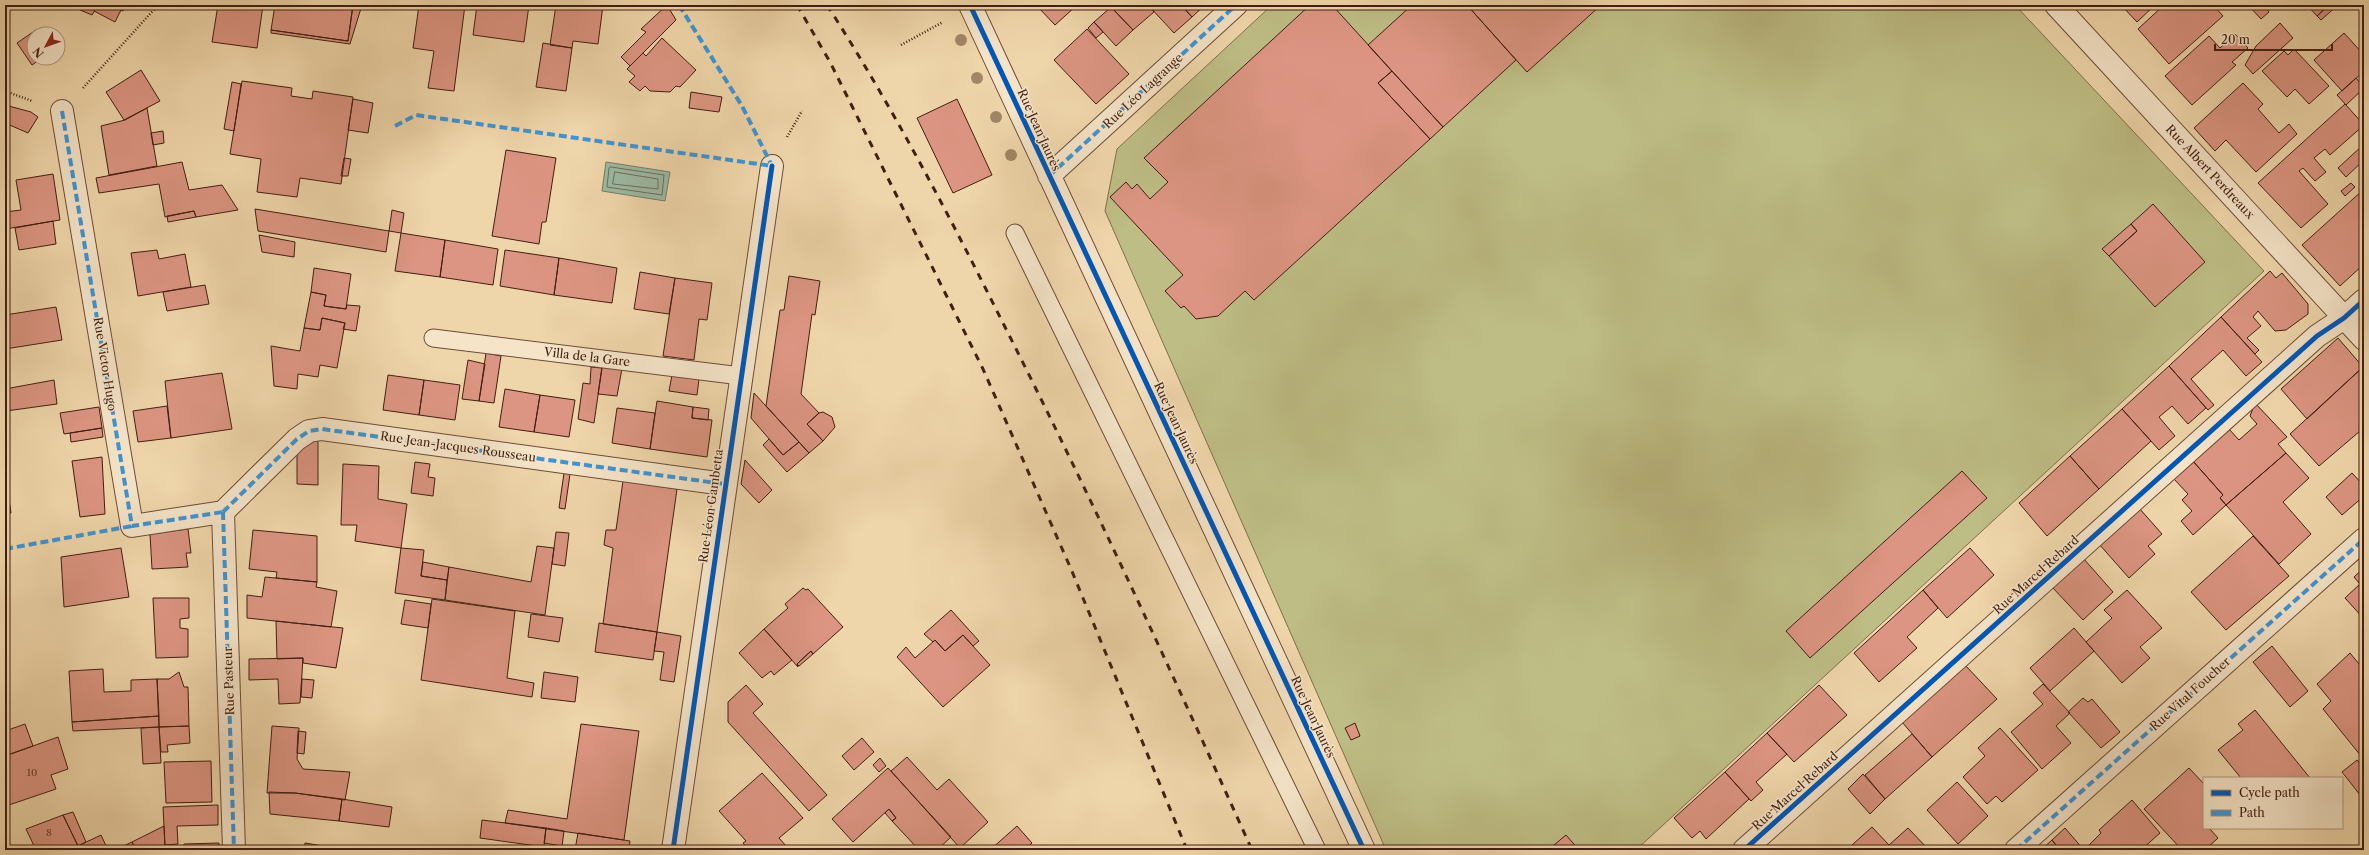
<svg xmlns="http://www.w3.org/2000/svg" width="2369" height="855" font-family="'Libre Caslon Text',serif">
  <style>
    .green { fill: #bebd85; stroke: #806e4b }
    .water { fill: #9bbaa4; stroke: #777c69 }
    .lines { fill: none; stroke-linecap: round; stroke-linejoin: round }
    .shore { stroke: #6e6c5a; stroke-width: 1 }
    .building { fill: #dc9582; stroke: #421e11 }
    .service-casing { stroke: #6d4c37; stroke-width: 19 }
    .minor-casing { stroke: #6d4c37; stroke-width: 24 }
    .path { stroke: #421e11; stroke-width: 2.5; stroke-dasharray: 1 2; stroke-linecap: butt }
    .service { stroke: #f5e4c8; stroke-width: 17 }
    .minor { stroke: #f5e4c8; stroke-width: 22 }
    .rail { stroke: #421e11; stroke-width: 3; stroke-dasharray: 7 7; stroke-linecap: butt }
    .quiet { stroke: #3f94d3; stroke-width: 4; stroke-dasharray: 8 4; stroke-linecap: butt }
    .cycleway-casing { stroke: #f5e4c8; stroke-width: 8 }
    .cycleway { stroke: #0057b8; stroke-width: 5 }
    .tree { fill: #a18766 }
    .labels { text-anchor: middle; stroke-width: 3; stroke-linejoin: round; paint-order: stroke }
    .number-label { font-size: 10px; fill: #683c2d }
    .street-label { font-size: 12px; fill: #421e11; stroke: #f5e4c8 }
  </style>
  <rect width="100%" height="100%" fill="#efd6aa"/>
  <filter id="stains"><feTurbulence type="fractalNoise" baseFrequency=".005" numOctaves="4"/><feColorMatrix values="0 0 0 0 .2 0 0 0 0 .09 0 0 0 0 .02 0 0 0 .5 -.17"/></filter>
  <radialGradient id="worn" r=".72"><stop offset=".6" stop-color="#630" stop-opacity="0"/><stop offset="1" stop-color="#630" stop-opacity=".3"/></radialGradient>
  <path class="green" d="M1272 5H2015L2264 271 1636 850H1386L1105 211 1117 149Z"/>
  <path class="water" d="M606 162 670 172 665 201 602 191Z"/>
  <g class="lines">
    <path class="shore" d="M611 167 664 175 662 195 607 187 609 168Z
      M615 172 658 179V189L613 184Z"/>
  </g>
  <path class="building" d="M83 5H98L92 15 80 10Z
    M98 5H111L121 10 115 22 94 11Z
    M111 5H126L123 11Z
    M218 5H263L257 48 212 42Z
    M275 5H353L348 41 271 30Z
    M353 5H362L350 44 271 33V30L348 41Z
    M419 5H465L454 91 428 88 434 51 413 48Z
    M477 5H529L524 42 473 35Z
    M556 5H603L598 44 573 41 572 48 550 45Z
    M667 5 676 20 630 66 621 57 646 32 641 29Z
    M1036 5H1073L1075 7 1055 25Z
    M1113 5H1148L1154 12 1133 30 1111 7Z
    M1148 5H1181L1192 17 1174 33Z
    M1181 5H1205L1192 17Z
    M1310 5H1332L1392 71 1378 83 1430 139 1254 300 1245 291 1218 316 1196 319 1184 306 1181 308 1165 291 1183 275 1110 197 1126 182 1132 189 1137 184 1150 199 1168 182 1144 158Z
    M1412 5H1467L1516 60 1443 127 1368 45Z
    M1467 5H1601L1527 72Z
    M2121 5H2155L2137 22Z
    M2164 5H2213L2223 16 2169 64 2138 29Z
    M2248 5H2264L2269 12 2261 19Z
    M2307 5H2329L2317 16Z
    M2329 5H2338L2321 20 2317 16Z
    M1111 7 1133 30 1116 46 1094 22Z
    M1094 22 1103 32 1096 38 1088 28Z
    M2280 23 2293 38 2253 74 2245 65 2256 46Z
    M1087 29 1129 74 1096 104 1054 60Z
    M36 30 39 34H34V58H42L32 65 17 43Z
    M2344 33 2364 55V71L2342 91 2314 60Z
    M2235 34 2248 48 2232 62 2236 65 2192 105 2165 76 2209 36 2220 48Z
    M662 38 696 70 680 87 676 86 670 92 650 91 645 86 640 91 629 82 635 76 627 69 643 53 646 56Z
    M543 43 572 48 566 91 536 87Z
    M2294 49 2329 86 2309 104 2295 89 2287 97 2262 71 2284 51 2288 55Z
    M141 70 160 101 124 120 106 92Z
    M1392 71 1443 127 1430 139 1378 83Z
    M2356 78 2364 88 2346 105 2337 95Z
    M242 81 292 88 291 96 312 99 313 91 353 97 341 184 300 178 297 197 257 192 261 159 230 154Z
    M232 82 241 84 234 131 224 129Z
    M2243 83 2263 104 2258 109 2279 133 2289 124 2297 134 2256 172 2226 140 2215 151 2194 128Z
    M691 92 722 97 719 112 689 108Z
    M353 99 373 103 368 133 348 130Z
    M957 99 992 175 953 193 917 118Z
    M2345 104 2364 125 2330 155 2325 149 2314 158 2326 172 2315 181 2303 168 2299 171 2328 204 2301 228 2258 183Z
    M5 105 31 112 38 117 28 133 5 123Z
    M147 108 157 166 109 175 101 126 125 120Z
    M163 131 164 143 153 145 151 133Z
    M2363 145 2364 160 2346 177 2338 168Z
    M506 150 556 158 546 222H542L539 244 492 236Z
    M344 158 351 159 348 176H341Z
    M182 162 189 190 222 185 238 210 196 217 194 211 165 217 159 184 99 193 96 178Z
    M53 174 60 220 5 229V212L21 210 16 180Z
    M2351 183 2355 187 2345 196 2341 191Z
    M2364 189V264L2340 286 2302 245Z
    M2153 204 2205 262 2155 307 2109 256 2137 231 2131 224Z
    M255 209 389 231 386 252 258 231Z
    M392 210 404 213 401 233 389 231Z
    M194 211 196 217 168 222 167 216Z
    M53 221 56 244 19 250 15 228Z
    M2131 224 2137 231 2109 256 2102 249Z
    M401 233 445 240 440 277 395 271Z
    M259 235 295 242 294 257 262 252Z
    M445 240 498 249 493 285 440 277Z
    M157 250 159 259 185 254 191 287 138 296 131 253Z
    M505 250 559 258 554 295 500 286Z
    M559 258 617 268 612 303 554 295Z
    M314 268 351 274 346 309 324 306 326 295 311 292Z
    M2270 271 2276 278 2282 273 2308 304V314L2286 330 2275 331 2258 311 2253 317 2261 326 2247 338 2259 350 2255 354 2221 317Z
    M640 272 675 278 669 314 634 309Z
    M789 276 820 281 815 315 812 314 801 394 819 413 807 424 823 441 809 453 766 406 780 310H784Z
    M675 278 712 283 707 320 699 319 694 360 663 356Z
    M205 285 209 304 167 311 163 292Z
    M311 292 326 295 324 306 346 309 347 305 360 306 356 331 343 329 345 323 322 318 320 330 304 328Z
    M56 307 62 340 5 349V315Z
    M2221 317 2262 362 2246 376 2223 350 2191 379 2214 405 2208 410 2169 366Z
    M322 318 345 323 337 368 320 365 318 377 298 374 297 389 274 386 271 346 300 351 304 328 320 330Z
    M2338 338 2363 367 2307 419 2281 389Z
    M486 353 501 356 494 403 479 401Z
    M468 360 485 364 479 401 462 399Z
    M603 360 623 363 617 396 598 394Z
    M2169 366 2206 408 2188 424 2172 406 2159 417 2175 436 2159 450 2122 409Z
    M2364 366V430L2362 433 2360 431 2319 466 2290 434Z
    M591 367 602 368 594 423 578 419 583 383 590 384Z
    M222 373 232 429 171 438 165 381Z
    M388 375 424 380 419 415 383 410Z
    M672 375 699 379 697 395 669 391Z
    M54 380 57 404 6 411 5 389Z
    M424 380 460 385 455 420 419 415Z
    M505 389 540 395 534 432 499 427Z
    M754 393 799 442 783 455 751 418Z
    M540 395 575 400 569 437 534 432Z
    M657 401 693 407 692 418 712 420 707 457 650 449Z
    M2255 403 2287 437 2278 444 2286 453 2226 505 2220 498 2223 495 2192 460 2228 428 2239 440 2257 424 2250 416Z
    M167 406 171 438 138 442 133 411Z
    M99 407 102 428 64 434 60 413Z
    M693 407 709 409 708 420 692 418Z
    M617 408 655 413 650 449 612 443Z
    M2122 409 2151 441 2099 489 2070 456Z
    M823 412 832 417 835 427 823 441 807 424 819 413Z
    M102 428 103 437 71 442 70 433Z
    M318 439V485L297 484V452Z
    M769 439 783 455 799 442 809 453 787 472 763 445Z
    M2286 453 2309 478 2283 502 2311 534 2279 564 2226 505Z
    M2070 456 2099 489 2047 536 2019 503Z
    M102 457 105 514 80 517 72 461Z
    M745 460 772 490 759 503 741 484Z
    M2192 460 2223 495 2220 498 2226 505 2193 535 2181 521 2192 511 2182 500 2188 494 2173 478Z
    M415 462 430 464 428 477 435 478 433 496 411 493Z
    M343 464 379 466 378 499 407 504 401 548 355 541 357 525H341Z
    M5 471 11 513 5 514Z
    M1962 471 1987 498 1810 658 1786 631Z
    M564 473 570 474 565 509 559 508Z
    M2352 473 2364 486V496L2342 515 2326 497Z
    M623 481 677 489 657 632 603 624 613 548 604 545 606 530H616Z
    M2139 508 2162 534 2148 546 2155 554 2129 578 2099 544Z
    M188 529 191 553H186L188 567 152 569 150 534Z
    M253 530 317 536V582L276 578 277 572 249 569Z
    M556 532 569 533 565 566 552 564Z
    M2253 536 2289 576 2226 630 2191 592Z
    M537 546 554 548 545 615 445 600 449 567 531 582Z
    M121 548 129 597 64 607 61 557Z
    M401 548 424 550 421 576 447 580 445 600 395 593Z
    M1970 548 1994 575 1947 618 1923 590Z
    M2083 558 2113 592 2083 620 2052 587Z
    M423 562 449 567 447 580 421 576Z
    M2364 568V589L2354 577Z
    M265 577 317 582 316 587 337 591 331 627 247 618V595L262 597Z
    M2360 584 2364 589V619L2345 598Z
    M803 588 806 590 808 589 843 627 813 654 811 651 797 664 798 667 764 629 788 608 785 604Z
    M1923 590 1938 608 1907 637 1917 648 1879 682 1854 653Z
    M2127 590 2162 628 2140 647 2150 658 2122 683 2086 642 2112 618 2104 610Z
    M153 598H189V618L180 619V628L188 629V657L156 658Z
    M432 599 515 611 507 678 534 683 532 697 421 680Z
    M405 600 431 604 428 628 401 624Z
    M951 610 979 641 973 646 963 635 945 651 935 640 933 642 924 634Z
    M531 614 563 618 559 642 528 637Z
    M276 621 343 628 336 668 303 663V658L277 659Z
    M599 623 657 632 653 660 595 652Z
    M2074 628 2094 651 2050 691 2030 668Z
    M764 629 792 660 774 675 771 671 762 678 739 653Z
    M657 632 681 636 674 682 660 680 664 652 654 651Z
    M963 635 990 665 943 707 897 657 906 647 915 658 935 640 945 651Z
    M2272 646 2308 691 2290 707 2253 662Z
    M811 651 813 654 799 666 797 664Z
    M2350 653 2364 670V675L2359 679 2364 685V754L2361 756 2323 709 2331 701 2317 684Z
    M303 658 300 703 279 704 278 679 249 680V659Z
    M1965 665 1997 699 1932 757 1902 722Z
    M103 669 104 692 131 691V680L157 679 159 716 72 722 69 671Z
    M179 672 184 687H188L189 726 159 727 157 679H169Z
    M544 672 578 677 575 702 541 698Z
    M302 679 314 680 312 698 301 697Z
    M2043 684 2070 713 2056 726 2071 743 2042 769 2011 732 2043 704 2033 693Z
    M746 685 763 704 753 713 827 795 809 811 728 722V702Z
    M1819 685 1847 715 1794 762 1767 733Z
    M2083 698 2088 702 2092 699 2120 732 2101 748 2068 712Z
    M2255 710 2310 778H2241L2218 750 2243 730 2238 724Z
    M159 716V727L73 731 72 722Z
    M1355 723 1360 736 1351 740 1345 728Z
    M25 724 33 746 5 756V731Z
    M581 724 639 731 624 840 505 823 508 810 567 819Z
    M189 726 190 743 167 745 168 752H161L159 727Z
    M272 726 299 728 297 759 303 769 350 772 345 800 295 793H267Z
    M159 727 161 763 143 764 141 728Z
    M2000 728 2038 770 2002 802 1996 796 1987 804 1963 777 1985 756 1978 748Z
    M298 731 306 732 304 754 297 753Z
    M1767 733 1787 754 1756 782 1763 790 1751 801 1725 772Z
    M1912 734 1932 757 1885 799 1865 775Z
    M58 737 68 769 51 775 56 789 6 806 5 756Z
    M862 738 874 752 854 770 842 756Z
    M907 757 937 790 949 779 988 822 960 848 891 771Z
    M880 758 886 766 879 772 873 765Z
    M2357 760 2364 769V800L2342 772Z
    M211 761 212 802 166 803 164 762Z
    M888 768 951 837 937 850H919L892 821 896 818 889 809 853 842 832 819Z
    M2189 768 2204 784V828H2209L2218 838 2205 850H2182L2144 809Z
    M1725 772 1749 799 1706 839 1700 831 1692 838 1674 818Z
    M762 773 803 818 779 838 787 847 783 850H749L743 843 746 841 719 811Z
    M1863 774 1885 799 1870 814 1848 789Z
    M1957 782 1988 816 1958 844 1927 810Z
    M269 792 295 793 342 799 339 821 270 814Z
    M342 799 392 807 389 827 339 821Z
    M2132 800 2160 833 2141 850H2084L2101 833 2099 830Z
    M218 805V825L177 826 178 844 165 845 163 807Z
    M889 809 896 818 892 821 885 813Z
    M73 812 86 842 78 846 63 815Z
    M63 815 78 846 101 835 108 850H36L26 829Z
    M482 820 546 828 544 847 480 838Z
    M164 826 165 850H136L132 842Z
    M1017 826 1032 843 1024 850H990Z
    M1872 827 1889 845 1908 828 1929 850H1856L1852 845Z
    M546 828 564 831 562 846 544 843Z
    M2065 828 2083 849 2084 850H2060L2052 840Z
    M578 833 630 841 629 850H575Z
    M1566 835 1579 850H1548Z
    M2052 840 2060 850H2041Z
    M132 842 136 850H115Z
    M219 843V850H184V844Z
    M305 843 335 848V850H304Z"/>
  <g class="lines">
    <defs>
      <path id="service" d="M1015 233 1317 850
        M433 338 741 376"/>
      <path id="minor" d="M970 5 1364 850
        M2056 5 2364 339
        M62 111 132 526 223 512
        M1049 176 1236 5
        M223 512 297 439 309 431 322 429 724 484
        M223 512 234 850
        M673 850 772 166
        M1744 850 2317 336 2344 318 2364 300
        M2016 850 2364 539"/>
    </defs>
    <use href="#service" class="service-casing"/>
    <use href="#minor" class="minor-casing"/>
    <path class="path" d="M901 45 943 22
      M83 88 158 5
      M5 91 32 101
      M787 137 802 111"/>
    <use href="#service" class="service"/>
    <use href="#minor" class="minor"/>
    <path class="rail" d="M797 5 830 62 983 369 1071 569 1187 850
      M827 5C894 109 951 219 1006 329 1093 501 1173 675 1252 850"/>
    <path class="quiet" d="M679 5 742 106 772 166
      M62 111 132 526 223 512
      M395 126 416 115 772 166
      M1049 176 1236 5
      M223 512 297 439 309 431 322 429 724 484
      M223 512 234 850
      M5 549 132 526
      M2016 850 2364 539"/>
    <defs>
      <path id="cycleway" d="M970 5 1364 850
        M673 850 772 166
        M1744 850 2317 336 2344 318 2364 300"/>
    </defs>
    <use href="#cycleway" class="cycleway-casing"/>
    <use href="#cycleway" class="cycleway"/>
  </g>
  <g class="tree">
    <circle cx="961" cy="40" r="6"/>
    <circle cx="977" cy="78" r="6"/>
    <circle cx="996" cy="117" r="6"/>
    <circle cx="1011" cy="155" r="6"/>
  </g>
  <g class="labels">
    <g class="number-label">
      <text x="32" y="776">10</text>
      <text x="49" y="836">8</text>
    </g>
    <g class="street-label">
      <text transform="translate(1143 91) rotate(-43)" y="4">Rue Léo Lagrange</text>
      <text transform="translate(1039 130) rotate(66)" y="4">Rue Jean Jaurès</text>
      <text transform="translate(2210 172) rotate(47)" y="4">Rue Albert Perdreaux</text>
      <text transform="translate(587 357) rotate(7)" y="4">Villa de la Gare</text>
      <text transform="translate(105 364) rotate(81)" y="4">Rue Victor Hugo</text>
      <text transform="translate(1176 423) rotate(65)" y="4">Rue Jean Jaurès</text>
      <text transform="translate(458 447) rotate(8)" y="4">Rue Jean-Jacques Rousseau</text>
      <text transform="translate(711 506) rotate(-82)" y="4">Rue Léon Gambetta</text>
      <text transform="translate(2036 575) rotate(-42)" y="4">Rue Marcel Rebard</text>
      <text transform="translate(229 681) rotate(-92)" y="4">Rue Pasteur</text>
      <text transform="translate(2190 694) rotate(-42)" y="4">Rue Vital Foucher</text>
      <text transform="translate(1313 717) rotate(65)" y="4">Rue Jean Jaurès</text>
      <text transform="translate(1795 791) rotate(-42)" y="4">Rue Marcel Rebard</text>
    </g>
  </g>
  <rect width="2369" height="855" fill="none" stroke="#efd6aa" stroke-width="20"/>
  <rect x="6" y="6" width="2357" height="843" fill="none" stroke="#421e11" stroke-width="2"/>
  <rect x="10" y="10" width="2349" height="835" fill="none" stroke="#421e11"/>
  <rect x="2203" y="777" width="140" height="52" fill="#f5e4c8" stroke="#ad957f"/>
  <rect x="2211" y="790" width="20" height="6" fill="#0057b8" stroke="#ad957f"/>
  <text x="2239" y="797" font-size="12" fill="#421e11">Cycle path</text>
  <rect x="2211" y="810" width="20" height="6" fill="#3f94d3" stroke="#ad957f"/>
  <text x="2239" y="817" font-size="12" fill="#421e11">Path</text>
  <g transform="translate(46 46) rotate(229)"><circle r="19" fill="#f5e4c8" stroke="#ad957f"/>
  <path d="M0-3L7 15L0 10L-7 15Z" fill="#8f2418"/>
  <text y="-6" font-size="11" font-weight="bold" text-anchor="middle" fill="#421e11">N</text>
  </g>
  <path d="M2215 44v6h117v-6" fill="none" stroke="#421e11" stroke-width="2"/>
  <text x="2221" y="44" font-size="12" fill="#421e11" stroke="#f5e4c8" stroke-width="3" paint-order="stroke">20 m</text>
  <rect width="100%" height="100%" filter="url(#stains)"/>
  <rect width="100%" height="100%" fill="url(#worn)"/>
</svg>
